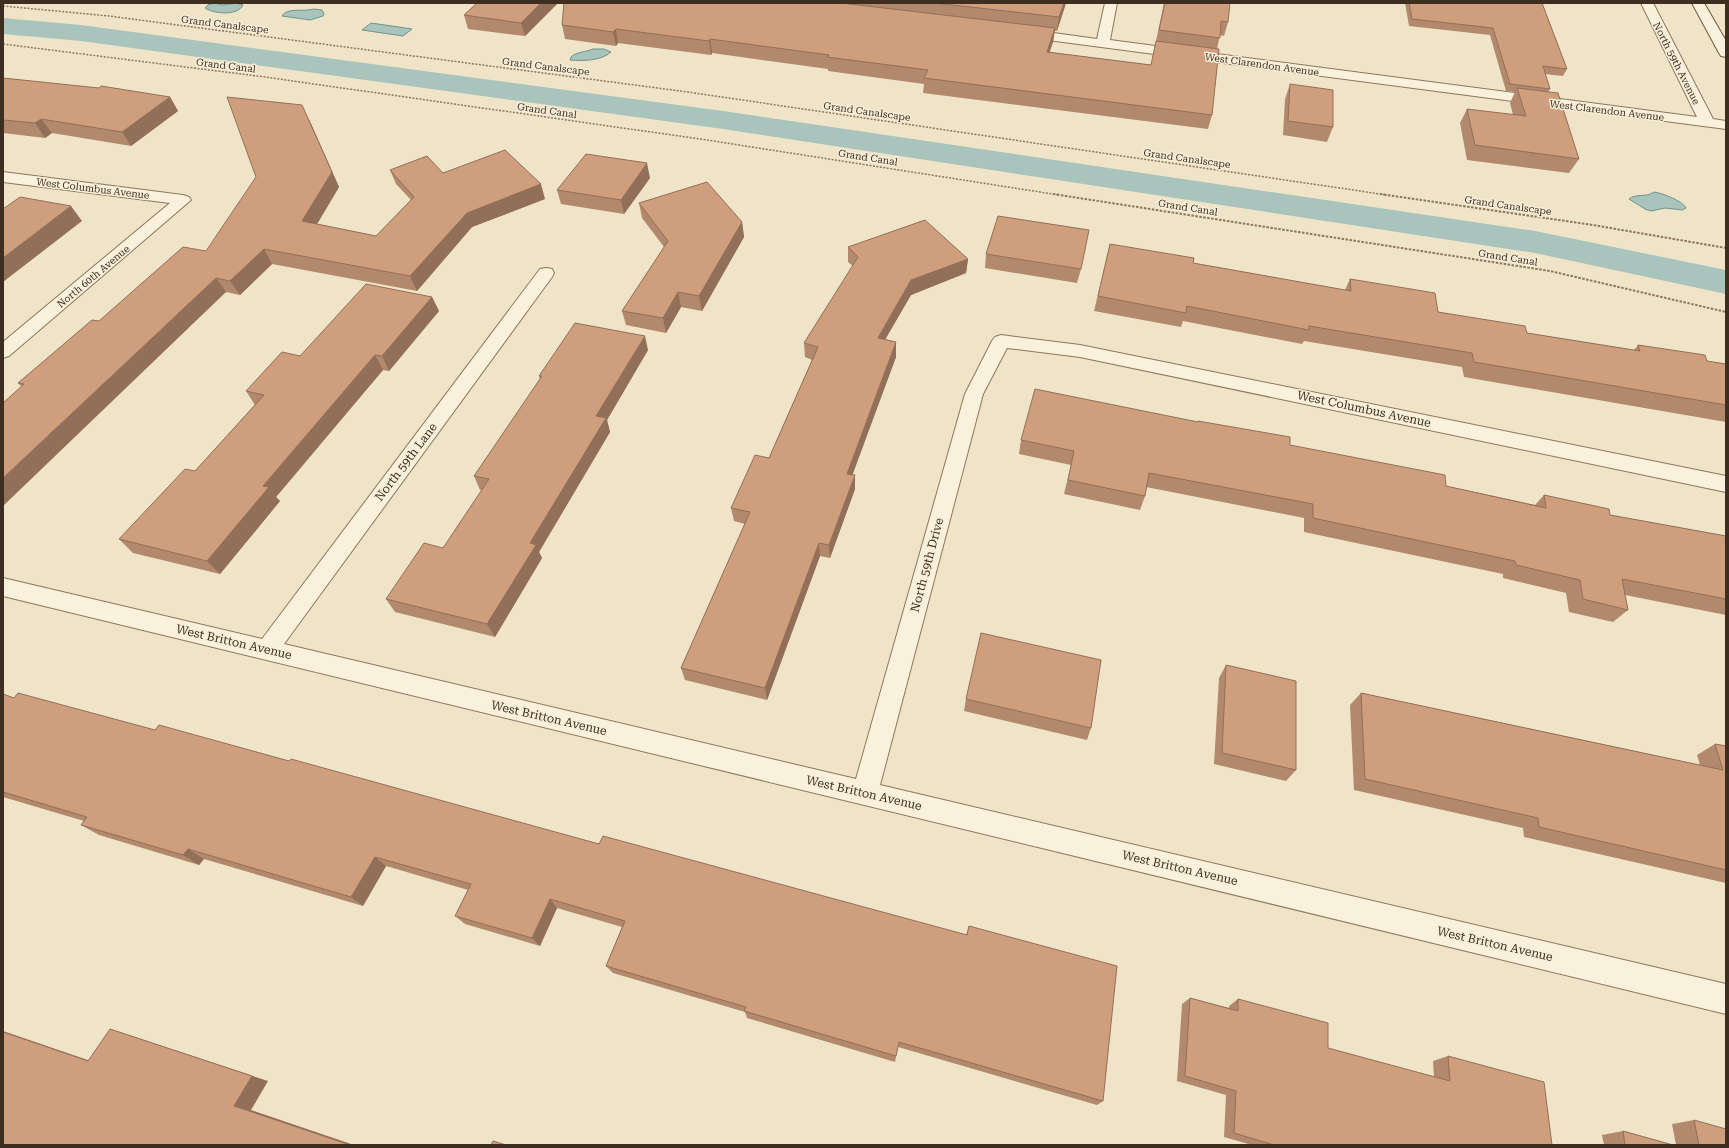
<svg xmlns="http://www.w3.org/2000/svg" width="1729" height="1148" font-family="'Roboto Serif',serif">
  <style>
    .water { fill: #a9c4bc; stroke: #6f938a }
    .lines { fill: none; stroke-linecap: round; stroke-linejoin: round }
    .canal { fill: #a9c4bc; fill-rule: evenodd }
    .minor-casing { stroke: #8d765c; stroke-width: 2 }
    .secondary-casing { stroke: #6f573f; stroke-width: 2 }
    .path-far1 { stroke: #8d765c; stroke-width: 1.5; stroke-dasharray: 2 1.5; stroke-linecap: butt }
    .path { stroke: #8d765c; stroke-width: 2; stroke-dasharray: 2.5 1.5; stroke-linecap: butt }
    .minor { fill: #faf1dc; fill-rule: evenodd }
    .secondary { fill: #faf1dc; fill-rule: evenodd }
    .wall { fill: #b2896c }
    .shaded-wall { fill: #916f58 }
    .building { fill: #cf9f7d; stroke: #916f58 }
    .labels { text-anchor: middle; stroke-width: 3; stroke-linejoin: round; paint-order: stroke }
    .far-street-label { font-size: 10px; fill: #3d2e20; stroke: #f7eed8 }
    .street-label { font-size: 12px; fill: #3d2e20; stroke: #f7eed8 }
  </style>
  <rect width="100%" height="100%" fill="#f0e4c8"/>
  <path class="water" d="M214 3 223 5 236 3 243 5C238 16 214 14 205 8L208 5Z
    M314 9 322 10 324 14 323 16 310 20 282 16C287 7 304 12 314 9Z
    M371 23 412 29 403 36 362 30Z
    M593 49H604L611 52C601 61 583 61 570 60L571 57C576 52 586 52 593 49Z
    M1654 192C1662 193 1683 201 1686 208L1682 210 1665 208 1651 211 1645 209 1629 199C1636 193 1646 198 1654 192Z"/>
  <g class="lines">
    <path class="canal" d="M3 18 81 25 723 111 1535 231 1726 270V294L1535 253 723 129 81 41 3 34Z"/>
    <defs>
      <path id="minor" d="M1105 3H1117L1110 40 1697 117 1641 3H1653L1713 119 1726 121V129L1025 37 1020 36 1019 33 1020 30 1025 29 1097 39Z
        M3 172 183 195 189 197 191 200 9 356 3 358V342L170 203 3 182Z
        M546 268 552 269 554 273 552 277 284 644 856 779 965 394 992 341 995 337 1001 335 1080 345 1726 476V492L1080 357 1007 348 983 394 880 785 1726 984V1014L3 596V578L262 639 540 269Z"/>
      <path id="secondary" d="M1692 3H1704L1726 41V57L1721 56 1719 53Z"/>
    </defs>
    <use href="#minor" class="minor-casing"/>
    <use href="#secondary" class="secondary-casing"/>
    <path class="path-far1" d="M3 6 109 16 688 92 1387 195
      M3 44 265 77 707 140 1059 195"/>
    <path class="path" d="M1053 194 1550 271 1726 312
      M1380 194 1593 225 1726 248"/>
    <use href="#minor" class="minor"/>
    <use href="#secondary" class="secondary"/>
  </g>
  <path class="wall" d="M477 3H557V4L525 36 468 29 464 15Z
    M564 3H1066L1057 31H1055L1053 42 1049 52 1151 65 1164 3 1228 22 1224 36 1220 35 1217 49 1212 115 1208 129 923 93 924 84 828 71V69L712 53 711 55 618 43 616 46 565 39 562 25Z
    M1405 3H1542L1567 69 1563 76 1545 74 1550 89 1548 92 1579 159 1569 173 1467 160 1460 123 1467 109 1513 115 1510 103 1515 92 1506 91 1490 35 1409 26Z
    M3 78 170 97 178 111 131 146 52 133 45 138 3 133Z
    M1290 84 1333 127 1327 142 1283 135 1285 99Z
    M309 119 339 187 317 224 376 236 411 200 396 184 390 170 443 173 545 199 472 227 417 291 272 264 240 295 226 292 22 387 18 383 99 321 206 251Z
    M650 178 624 214 561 204 557 190Z
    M639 203 742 222 744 237 702 311 681 307 666 333 626 325 622 311 664 247 642 218Z
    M1110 244 1193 263 1345 290 1350 279 1438 312 1527 333 1634 350 1638 345 1707 361 1726 364V422L1464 377 1462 367 1304 341 1302 344 1183 321 1181 327 1094 311Z
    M848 247 968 259 966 273 911 295 885 339 896 342V357L852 475 855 489 830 558 820 556 767 700 685 680 681 668 745 524 734 521 731 508 769 458 812 360 805 357 804 343 853 266 848 262Z
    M986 254 1081 269 1077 283 985 268Z
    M432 297 439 311 389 371 383 370 276 497 280 501 220 574 133 553 119 539 195 471 255 405 246 391 300 356Z
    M648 350 607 420 610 432 539 552 542 558 495 637 395 612 386 599 443 548 482 490H480L474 476 540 379 539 376Z
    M1021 440 1290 445 1446 486 1535 505 1544 495 1610 515 1726 536V615L1625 595 1628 610 1613 622 1569 612 1566 593 1503 578V574L1304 532V518L1146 487 1145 496 1140 510 1064 494 1071 465 1019 454Z
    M1226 665 1296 770 1286 781 1214 764 1219 678Z
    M1361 693 1700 765 1697 755 1715 744 1726 746V883L1524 837 1523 828 1354 790 1350 705Z
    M3 694 14 698 155 730 289 761 599 844 966 935 969 926 1103 1101 1097 1105 898 1047 895 1062 747 1018 745 1012 613 973 606 966 622 927 557 908 540 946 465 924 455 916 468 890 386 866 363 906 204 859 199 865 99 835 81 825 84 821 3 797Z
    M966 699 1091 728 1087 740 964 711Z
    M1190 998 1229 1008V1006L1238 999 1328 1048 1434 1077 1433 1061 1448 1056 1552 1145H1252L1224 1137 1226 1095 1177 1081 1182 1004Z
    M1694 1120 1726 1145H1676L1672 1124Z
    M1623 1131 1673 1145H1604L1602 1135Z"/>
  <path class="shaded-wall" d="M541 3H557V4L525 36 521 23Z
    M1064 3H1066L1057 31 1059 17Z
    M1055 28 1053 42 1045 66 1047 52Z
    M616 29 618 43 616 46 613 32Z
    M710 39 712 53 711 55 709 41Z
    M170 97 178 111 131 146 122 132Z
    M302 105 339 187 310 236 302 221Z
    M41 119 52 133 45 138 35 123Z
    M647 163 650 178 624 214 621 200Z
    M541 184 545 199 472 227 417 291 410 276 467 213Z
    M71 206 82 221 3 282V258Z
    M742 222 744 237 702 311 699 296Z
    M264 249 272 264 240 295 230 281Z
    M968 259 966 273 911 295 878 352V338L911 280Z
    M216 278 226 292 3 506V478Z
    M678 292 681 307 666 333 663 318Z
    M432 297 439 311 389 371 382 356Z
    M645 336 648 350 607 420 610 432 539 552 542 558 495 637 487 624 530 543 596 416Z
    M896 342V357L848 487 847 474Z
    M375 355 383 370 276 497 280 501 220 574 207 561 263 486Z
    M855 475V489L830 558 829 545Z
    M819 543 820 556 767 700 765 688Z
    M188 849 204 859 199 865 183 855Z
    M375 857 386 866 363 906 351 897Z
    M550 899 557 908 540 946 532 938Z
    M110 1029 268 1081 251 1110 354 1145H350L234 1106Z
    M3 1031 108 1067 88 1061 3 1032Z"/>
  <path class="building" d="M477 3H541L521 23 464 15Z
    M564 3H841L1055 28 1047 52 1151 65 1156 41 1219 49 1212 115 924 78 928 70 827 57 829 55 710 39 709 41 616 29 613 32 562 25Z
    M935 3H1064L1059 17Z
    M1165 3H1230L1228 22 1221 21 1220 38 1159 30Z
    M1409 3H1542L1567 69 1543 66 1550 89 1510 84 1493 28 1412 19Z
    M3 78 99 88 101 86 170 97 122 132 41 119 35 123 3 120Z
    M1290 84 1333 90V127L1288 121Z
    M1517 88 1558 93 1579 159 1475 145 1467 109 1526 116Z
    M227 97 302 105 332 172 302 221 376 236 414 197 390 170 427 156 443 173 505 150 541 184 467 213 410 276 264 249 230 281 216 278 3 478V403L24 384 18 383 92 320 99 321 183 247 206 251 256 177Z
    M586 154 647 163 621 200 557 190Z
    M707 182 742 222 699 296 678 292 663 318 622 311 668 241 639 203Z
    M20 197 71 206 3 258V209Z
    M998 216 1089 230 1081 269 986 254Z
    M925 220 968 259 911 280 878 338 896 342 847 474 855 475 829 545 819 543 765 688 681 668 750 512 731 508 755 455 769 458 818 347 804 343 858 257 848 247Z
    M1110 244 1194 258 1193 263 1351 291 1350 279 1435 293 1438 312 1525 326 1527 333 1640 351 1638 345 1705 355 1707 361 1726 364V405L1474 362 1472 353 1309 326V330L1187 306 1186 313 1098 296Z
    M366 284 432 297 382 356 375 355 263 486 269 487 207 561 119 539 185 469 195 471 264 395 246 391 282 352 300 356Z
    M575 323 645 336 596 416 606 418 530 543 536 545 487 624 386 599 424 543 443 548 489 479 474 476 542 376H539Z
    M1035 389 1198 422V421L1290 437V445L1445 475 1446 486 1546 508 1544 495 1609 509 1610 515 1726 536V599L1622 579 1628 610 1583 599 1580 580 1516 565 1515 561 1313 518V504L1149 473 1145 496 1068 480 1074 451 1021 440Z
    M981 633 1101 660 1091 728 966 699Z
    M1226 665 1296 681V770L1222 753Z
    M18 693 155 730 159 725 289 761 291 759 599 844 603 836 967 935 969 926 1117 966 1103 1101 899 1042 896 1056 744 1011 746 1007 606 966 625 921 550 899 532 938 455 916 471 884 375 857 351 897 188 849 183 855 81 825 87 817 3 792V694L14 698Z
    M1361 693 1723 770 1715 744 1726 746V870L1539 827 1538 818 1365 779Z
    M1190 998 1238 1011V999L1328 1023V1048L1450 1081 1448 1056 1544 1082 1552 1145H1274L1234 1133 1236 1091 1185 1076Z
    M110 1029 252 1076 234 1106 350 1145H3V1032L88 1061Z
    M1694 1120 1726 1129V1145H1699Z
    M1623 1131 1673 1145H1625Z
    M493 1141 506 1145H491Z"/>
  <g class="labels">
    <g class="far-street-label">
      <text transform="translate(225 24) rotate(7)" y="4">Grand Canalscape</text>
      <text transform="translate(1677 63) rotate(63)" y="4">North 59th Avenue</text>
      <text transform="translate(1262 64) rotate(8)" y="4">West Clarendon Avenue</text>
      <text transform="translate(226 65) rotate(7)" y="4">Grand Canal</text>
      <text transform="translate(546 66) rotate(7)" y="4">Grand Canalscape</text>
      <text transform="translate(547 110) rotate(8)" y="4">Grand Canal</text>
      <text transform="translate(1607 110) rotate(7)" y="4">West Clarendon Avenue</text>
      <text transform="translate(867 111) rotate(8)" y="4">Grand Canalscape</text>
      <text transform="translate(868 157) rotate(9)" y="4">Grand Canal</text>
      <text transform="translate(1187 158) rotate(8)" y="4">Grand Canalscape</text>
      <text transform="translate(93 188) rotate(7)" y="4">West Columbus Avenue</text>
      <text transform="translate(1508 205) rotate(8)" y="4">Grand Canalscape</text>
      <text transform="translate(1188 207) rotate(9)" y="4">Grand Canal</text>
      <text transform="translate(1508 257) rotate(9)" y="4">Grand Canal</text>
      <text transform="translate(93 276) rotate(-40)" y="4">North 60th Avenue</text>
    </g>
    <g class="street-label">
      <text transform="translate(1364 409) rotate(12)" y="4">West Columbus Avenue</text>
      <text transform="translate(406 462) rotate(-53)" y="4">North 59th Lane</text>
      <text transform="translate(927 565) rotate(-75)" y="4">North 59th Drive</text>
      <text transform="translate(234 642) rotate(13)" y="4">West Britton Avenue</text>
      <text transform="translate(549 718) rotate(13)" y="4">West Britton Avenue</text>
      <text transform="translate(864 793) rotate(13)" y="4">West Britton Avenue</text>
      <text transform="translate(1180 868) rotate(13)" y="4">West Britton Avenue</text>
      <text transform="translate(1495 944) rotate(13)" y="4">West Britton Avenue</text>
    </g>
  </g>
  <rect width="1729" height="1148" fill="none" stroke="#3d2e20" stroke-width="8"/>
</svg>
